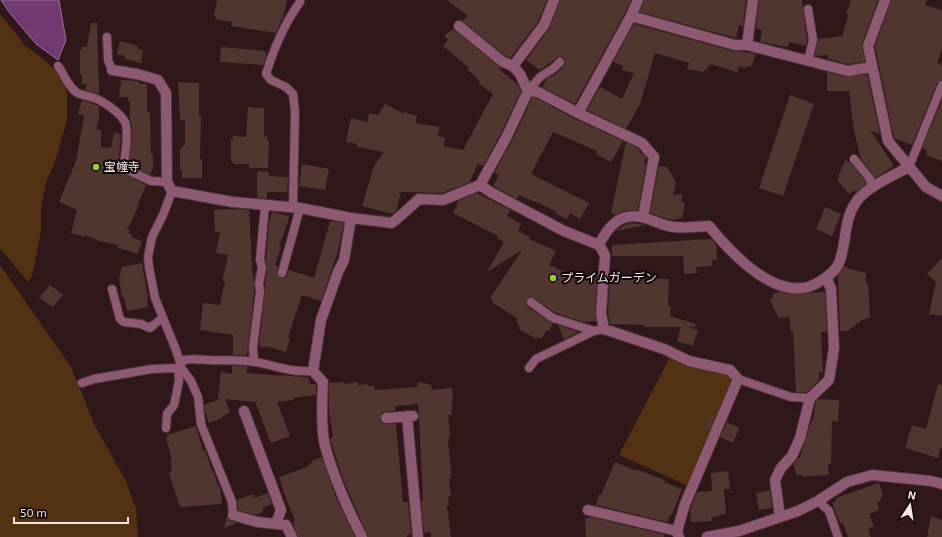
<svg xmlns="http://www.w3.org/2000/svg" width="942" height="537" font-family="'Exo 2','Noto Sans JP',sans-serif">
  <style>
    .green { fill: #533113 }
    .water { fill: #713a71; stroke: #9a6e94 }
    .building { fill: #50362f }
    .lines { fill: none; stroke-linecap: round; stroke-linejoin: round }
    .lane-casing { stroke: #4c3437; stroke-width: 10 }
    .street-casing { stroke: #4c3437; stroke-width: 12 }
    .lane { stroke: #8e5a73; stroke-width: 8 }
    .street { stroke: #8e5a73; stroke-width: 10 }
    .poi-dot { fill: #98cb37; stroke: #100607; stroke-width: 1.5 }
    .labels { text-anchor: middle; stroke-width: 4; stroke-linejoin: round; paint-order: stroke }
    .poi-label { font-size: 12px; fill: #f8e6e7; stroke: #100607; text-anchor: start }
  </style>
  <rect width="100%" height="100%" fill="#30171a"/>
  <path class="green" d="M0 14 18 36 24 45 42 58 56 71 64 83 67 93V121L54 164 46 182 41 209V232L32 276 28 282 0 248Z
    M0 265 71 367 95 426 125 479 136 508 138 537H0Z
    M670 357C685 368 708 370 727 374L731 382 689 486 619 455Z"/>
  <path class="water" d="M1 0H59L66 40 58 60 36 44 9 12Z"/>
  <path class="building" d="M217 0H287L283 18 282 20H281L276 33 231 26 232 22 215 19 216 16H214Z
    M447 0H547L538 22 510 58 506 56 462 21 468 16Z
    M560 0H631L625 13 575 104 542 87 547 79 557 73 564 66 565 61 564 58 558 57 540 70 526 60 549 29Z
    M644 0H746L743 26 739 25 736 38 640 12Z
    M759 0H802L807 42 806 46 789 42 788 47 760 42 762 30 756 28Z
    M851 0H878L862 44 865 62 848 64 828 59V55L815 56 818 39 843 36V33L848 17H847L848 14H846Z
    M891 0H927L925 5 942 10V49L937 63 942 65V80L937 83 912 145 894 138 875 46Z
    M91 23H97L99 94 85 90 87 84H82V75H80V51H81V47H87Z
    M634 24 733 51 746 52 756 54 751 67 746 66 745 68 739 66 738 72H736L710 64 709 66 708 65 707 70 705 69 704 72 687 69 689 63 655 53 640 104 626 129 587 110 600 87 622 99 634 73 622 70 623 66 613 62Z
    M453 29 501 68 500 70 518 85 521 91 501 133 483 166 478 164 469 183 442 193 401 192 396 211 392 214 362 206 374 166 384 152 357 147V144L346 142 351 118 367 122 369 113 378 115 385 104 404 114V112L417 116 415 123 440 127 438 136 445 138 444 146 463 150 493 94 478 83 480 81 477 79 478 78 467 70 469 68 443 46 448 40 444 36Z
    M120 41 138 46V49L143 50 141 63 125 59V56L117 54Z
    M221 47 266 51V58L263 65 220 62Z
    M827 72 847 77 867 74 880 134 871 131 894 166 875 178 861 159 854 131 849 91H827Z
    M121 80 136 81H138V83H140V84H147V112H150L151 154H153V168L150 175 129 165 132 138V126L130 119V102L128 101V97H119Z
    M178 82 199 83V116H201L200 159H202V178H182V170H180V149L182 148V146L185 145V120H180Z
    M790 95 814 104 783 196 759 188Z
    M532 98H536L575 119 623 141 611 162 596 154 597 151 553 132 531 174 589 203 580 219 570 213 567 219 556 214 557 212 535 201V202L519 195 517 199 493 186 499 175 494 173 513 139Z
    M82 100 99 106V117L96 129 101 130V147L111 148 114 132 121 134 118 167 119 171 146 185 137 206 138 207 127 230H130L129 234H132L131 237 142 241 138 254 118 248V245L99 241 85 235V237L71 233 77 210 59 202 76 161 84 116 78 114Z
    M942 100V161L926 155 927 150 922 148Z
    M248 107 264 108V137L267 136V140H269L268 168H249V164H233V161L231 162V139L233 140V136L246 137Z
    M626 142 638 148 640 151 639 153H642L646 157 644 163 646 164 638 210H627L616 215 611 213Z
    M845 160 850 162 865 181 866 184 856 192 855 190 849 194 837 180 839 178 838 177Z
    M302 164 329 169 325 190 299 186Z
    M659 166 667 167 676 182 673 195 682 194 681 202 685 203 682 218 671 220 650 213Z
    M257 171 269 172V176L288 177 287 192H267V199L257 198Z
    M477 193 510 210 507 216 521 224 518 231 530 237 529 239 556 251 549 265 577 278H597L595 313 596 321 584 322 556 313 534 298 529 297 526 301 527 306 553 324 549 331 547 330 541 339 538 337 536 339 519 329 520 327 518 325V323L516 322 518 319 492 302 493 300 490 298 522 250 487 272 504 242 497 238 498 236 453 213 459 200Z
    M825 207 841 214 832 236 816 229Z
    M235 209 249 210 253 282 256 269 254 283V292L247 355H233V335L200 330 203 303 220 305 225 282 223 281V278L228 255 216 253 220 232H215L214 210Z
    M272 212 288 216 289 218 279 247H281L275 265 278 266 277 274 281 278 286 277 289 270 314 278 330 221 344 223 337 254 321 301 302 295 288 337 290 338 286 352 265 346 264 348 259 346 265 293V284L267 269 266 259 269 223Z
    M630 223 646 225 616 231 625 225Z
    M711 239 716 244 717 260H712V266L696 267 697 273 684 274 683 256H612V245Z
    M942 258V316L929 314 936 282 927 274Z
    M142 263 148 299H147L148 307 127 311 124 297H122L119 278 122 267Z
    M845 266 850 269 866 273V283L868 284 870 317 860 321V323H856V325L847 331H840L838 276Z
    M610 278 669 279 668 306H671L670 316 696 324 695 327H688L698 330 693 346 677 341 681 327H644V325L610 324 608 313Z
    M50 285 63 295 53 307 39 298Z
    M782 292 787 294 825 292 827 332H821L823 372H819V380L807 392H796L793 331 791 332 789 317 779 318 769 299 773 298V293Z
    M558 325 576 331 577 333 564 339Z
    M232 366H247V373L283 376V375L309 378 310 384H316V395L293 398V400L277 402 290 436 271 443 255 402 225 399 230 412 222 417V418L209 423 205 412 204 405 222 398H218L221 372 232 374Z
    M344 382V384L358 382V385L368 384V386H374L375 390 417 387 418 382 431 385 432 390 452 388 453 398 451 415H448L450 434 448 441 451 470V478H449L451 496H448L449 505H447L451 537H431V532L424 533 421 501H423L419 416 418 404 395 406V411L383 412 380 418V421L384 424H396L403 502H408L411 534 407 535V537H368L343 479 331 442 330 438 333 437 329 410V383Z
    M938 384 942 385V449L940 448 938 458 905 448 912 425 926 429Z
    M818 399 839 400 838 422 832 421 831 464H828L829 475 802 477 801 474 797 475 793 464 800 457 811 422 813 419 816 401Z
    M710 415 715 417 709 432 704 430Z
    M727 422 739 428 733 443 720 437Z
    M196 426 203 451 205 450 212 471 213 470 218 486 220 487 222 504 180 507 169 473 172 471 170 459H172L166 438 167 437V435Z
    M322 457 335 495 355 537H298L293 522 295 520 286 499 279 477 305 468 309 466V464L312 463 311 461Z
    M615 462 634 470 635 469 665 480 664 482 682 489 672 515 670 514 668 522 596 505 599 494 601 495Z
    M728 471 730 489H724L726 514 720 515V516L711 517 712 521 691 522 690 510 697 492 712 491 711 473Z
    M879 483 883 494 880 501 877 502 879 509H877V511L869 514 874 527 868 529 871 537H848L843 524 840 523 832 502 836 501V498Z
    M770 490 772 508 759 510 756 493Z
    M268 493 272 504 262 508 263 512 256 515 238 510 237 500 253 494 254 498Z
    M931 516 942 520V537H927Z
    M227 517 231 521 237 523 224 528Z
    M591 517 665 535 664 537H586L585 519Z"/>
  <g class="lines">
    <defs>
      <path id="lane" d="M808 9 813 40 808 61
        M107 37 108 60 112 70
        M58 66C64 74 67 85 76 92 82 96 92 96 99 100 108 105 120 113 125 122 129 131 125 158 123 168L151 181 167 182
        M528 91 540 77 554 68 560 62
        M854 159 870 179 872 188
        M909 167 942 85
        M172 191 163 215 152 237 148 257 149 267 155 298 176 350 182 369 191 381 198 397 201 424 232 502 233 515
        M293 207 295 112 293 94 286 87 271 80 266 74C274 48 284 24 300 2
        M282 273 300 208
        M112 289 120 319 124 322 141 324 150 328 162 318
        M531 302 553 318 594 331
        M254 361 253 347 260 292 259 284 262 268 260 259 265 206
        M529 368 536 359 594 331 604 329
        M738 379 791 397 810 398
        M82 383 94 379 152 369 178 368 184 360C194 358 199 360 208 360 224 361 239 359 255 362 274 365 293 373 313 371
        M166 428 167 414 174 405 176 396 179 380 178 368
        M818 501 829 511 838 537"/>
      <path id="street" d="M753 0 747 45 848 71 871 67
        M885 0 868 46 888 141 926 187 942 196
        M631 16 735 45H747
        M459 26 503 62 513 66
        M112 70 137 74 158 80 166 93 167 182 172 191 233 202 300 208 351 218
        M528 91 538 92 578 113 642 143 654 157 643 217
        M578 113 631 16 638 0
        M480 185 492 193 564 231 599 245 605 255 601 313 604 329 664 349 689 361 730 370 738 379 685 504 677 531 679 537
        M599 245C608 226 621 211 645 218 652 220 660 224 668 226 682 229 695 227 709 226 732 254 782 309 822 280 828 276 836 271 839 263 847 243 843 221 856 202 865 188 894 175 909 167
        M244 411 281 510 276 524
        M407 416 418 537
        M386 418 413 416
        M588 510 677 531
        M233 515 257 522 286 525 292 537
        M780 517 775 480 781 468 792 456 800 438 810 398 829 380 834 348 831 289 826 277
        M362 537C347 508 334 478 325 446 321 429 322 400 323 382L313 371 321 320 338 272 344 260 351 218 392 223 406 211 419 199 443 200 480 185 507 136 528 91 520 74 513 66 544 25 554 0
        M707 537 739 531 798 511 818 501 847 482 872 475 931 481 942 484"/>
    </defs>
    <use href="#lane" class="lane-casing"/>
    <use href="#street" class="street-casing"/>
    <use href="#lane" class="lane"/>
    <use href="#street" class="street"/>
  </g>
  <g class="poi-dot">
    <circle cx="96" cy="167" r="4"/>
    <circle cx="553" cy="278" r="4"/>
  </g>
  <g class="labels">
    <g class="poi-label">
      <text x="104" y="171">宝幢寺</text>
      <text x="561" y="282">プライムガーデン</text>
    </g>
  </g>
  <g transform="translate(910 505) rotate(12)" stroke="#100607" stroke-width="3" paint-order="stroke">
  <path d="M0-3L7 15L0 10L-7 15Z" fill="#f8e6e7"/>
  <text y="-6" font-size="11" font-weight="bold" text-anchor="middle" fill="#f8e6e7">N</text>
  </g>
  <path d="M14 517v6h114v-6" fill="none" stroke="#f8e6e7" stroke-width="2"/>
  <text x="20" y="517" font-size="12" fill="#f8e6e7" stroke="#100607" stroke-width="3" paint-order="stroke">50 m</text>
</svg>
